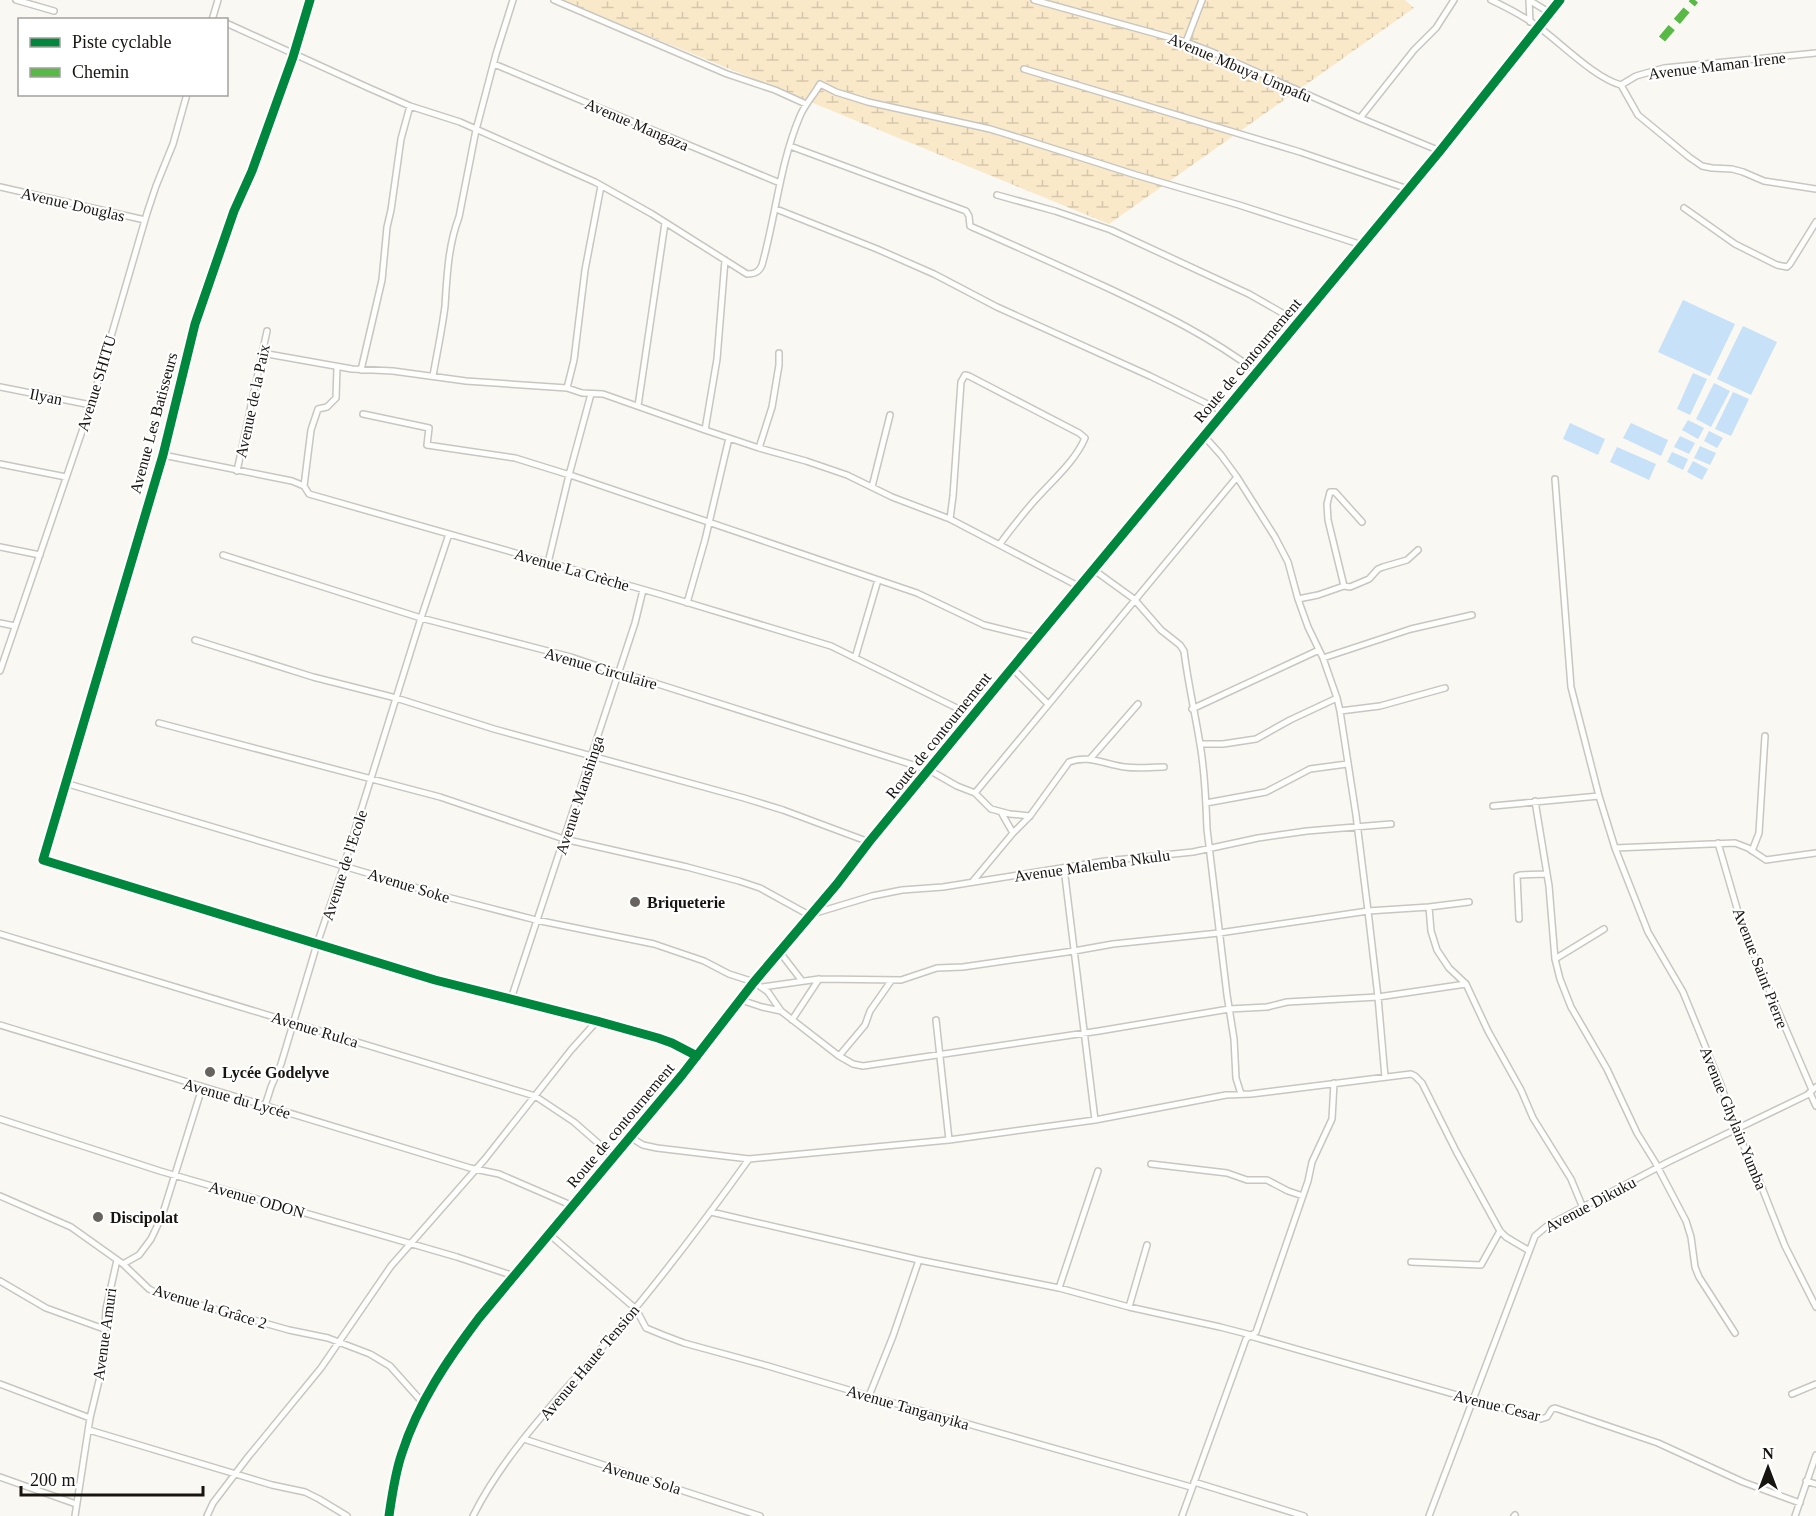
<svg xmlns="http://www.w3.org/2000/svg" width="1816" height="1516" font-family="Georgia,serif">
  <style>
    .wetland { fill: url(#wetland-marsh) }
    .water { fill: #c6e1f8 }
    .lines { fill: none; stroke-linecap: round; stroke-linejoin: round }
    .minor-casing { stroke: #c8c6c0; stroke-width: 8 }
    .tertiary-casing { stroke: #c8c6c0; stroke-width: 9 }
    .minor { stroke: #fefefd; stroke-width: 5 }
    .tertiary { stroke: #fefefd; stroke-width: 7 }
    .quiet { stroke: #58b947; stroke-width: 8; stroke-dasharray: 15 8; stroke-linecap: butt }
    .cycleway-casing { stroke: #fff; stroke-width: 13 }
    .cycleway { stroke: #00873e; stroke-width: 9 }
    .poi-dot { fill: #67645f; stroke: #fff; stroke-width: 2 }
    .labels { text-anchor: middle; stroke-width: 4.5; stroke-linejoin: round; paint-order: stroke }
    .street-label { font-size: 16px; fill: #181510; stroke: #fff }
    .poi-label { font-size: 16px; font-weight: bold; fill: #181510; stroke: #fff; text-anchor: start }
  </style>
  <defs>
    <pattern id="wetland-marsh" width="20" height="14" patternUnits="userSpaceOnUse" patternTransform="scale(1.5)"><rect width="20" height="14" fill="#fae9c9"/><path d="M1 5h8M5 5V1M11 12h8M15 12V8" fill="none" stroke="#d6c7ac"/></pattern>
  </defs>
  <rect width="100%" height="100%" fill="#faf8f2"/>
  <path class="wetland" d="M561 0H1405L1414 8 1109 224Z"/>
  <path class="water" d="M1683 300 1735 324 1710 376 1658 352Z
    M1743 326 1777 342 1751 395 1717 379Z
    M1693 373 1707 379 1690 415 1677 409Z
    M1714 383 1730 391 1711 427 1696 419Z
    M1733 392 1749 399 1731 436 1715 429Z
    M1688 420 1704 428 1698 439 1682 430Z
    M1570 423 1605 439 1598 455 1563 439Z
    M1631 423 1668 440 1661 456 1623 438Z
    M1709 431 1723 438 1717 448 1704 441Z
    M1680 436 1695 443 1689 454 1674 447Z
    M1700 446 1716 453 1710 465 1694 458Z
    M1617 447 1656 464 1649 480 1610 462Z
    M1672 452 1688 459 1683 470 1667 462Z
    M1693 461 1708 469 1702 480 1687 472Z"/>
  <g class="lines">
    <defs>
      <path id="minor" d="M16 0 54 11
        M310 0 293 57 252 171 234 211 195 324 163 455 43 860 435 980 597 1021 658 1038 672 1043 697 1056
        M554 0 727 74 775 90 806 104
        M1034 0 1186 42 1212 52 1360 118 1440 151
        M1491 0C1508 8 1525 17 1540 28 1563 45 1595 78 1621 85
        M1529 0 1550 13
        M1529 0 1530 22
        M212 20 218 0
        M226 23 369 88 410 106 460 122 595 182 652 214 747 274C755 274 759 272 762 265 776 215 780 163 800 116 805 104 814 95 820 84L836 92 868 102 990 129 1026 140 1136 175 1239 205 1362 245
        M1186 42 1202 0
        M494 64 780 183
        M1024 69 1300 152 1408 189
        M1621 85 1638 115 1689 157 1702 166 1712 168 1732 169 1743 172 1764 181 1816 189
        M1621 85 1636 76 1664 68 1816 53
        M1360 118 1414 50 1436 28 1454 0
        M790 146 966 211 969 216 970 226 972 227C1018 247 1064 268 1110 289 1163 314 1209 336 1257 372
        M601 186 585 270 574 360 567 388 582 393 603 394 705 430
        M0 187 145 220
        M997 195 1055 211 1111 230 1249 294 1298 322
        M1684 208 1735 244 1777 265 1787 267 1790 264 1816 222
        M776 209 877 249 934 274 997 307 1150 376 1224 412
        M725 260 717 359 705 430 759 448 806 461 847 475 892 497 950 519 1080 587
        M262 353 352 369 393 371 466 381 567 388
        M361 370 382 280 387 227 391 210 401 139 410 106
        M433 376C437 353 442 330 445 306 447 276 448 246 459 217L476 130 496 54 513 0
        M0 387 91 405
        M638 406 665 223
        M363 414 429 428 427 445 515 458 573 476 917 593 984 625 1037 638
        M1204 436 1221 455 1237 477 1275 537 1288 562 1298 599 1318 595 1344 586 1350 587 1369 579 1378 569 1383 567 1407 560 1418 550
        M759 448 772 407 779 365V353
        M163 455 292 481 304 486 309 494 659 594 831 646 973 716
        M0 464 66 477
        M237 471 267 331
        M1555 479 1571 687 1599 796 1615 848 1648 932 1683 992 1721 1085 1736 1129 1757 1175 1785 1246 1816 1307
        M304 486 311 430 318 409 327 407 336 398 337 367
        M872 487 890 415
        M950 519 953 496 961 382 965 375 969 376 1079 433 1085 438C1074 464 1047 485 1029 507 1019 519 1009 531 1000 544
        M0 547 40 555
        M223 555 421 618 571 657 618 673 642 679 929 770 957 786 975 793 991 809 1010 814 1030 816
        M548 563 569 475 591 394
        M1094 570 1134 599 1161 630 1180 645 1184 651C1188 683 1195 713 1200 744 1205 772 1206 801 1207 829L1227 995 1234 1039 1236 1078 1241 1094
        M1344 586 1328 520 1327 504 1330 492H1335L1362 522
        M1298 599 1308 627 1323 658 1411 629 1472 615
        M687 603 705 540 729 438
        M0 623 15 626
        M195 640 313 677 396 698 494 729 744 798 783 810 869 842
        M855 658 878 580
        M1323 658 1337 698 1340 711 1356 815 1368 911 1429 907 1431 931 1437 950 1449 968 1466 984 1488 1031 1521 1090 1533 1118 1571 1179 1583 1208
        M1012 668 1048 704
        M0 671 91 405 147 213 156 186 173 144 187 94
        M1192 709 1319 650
        M1340 711 1380 706 1445 688
        M159 723 440 797 564 839 687 867 739 881 760 888 809 915 872 896 902 890 943 887 1105 861 1193 852 1258 838 1307 831 1391 824
        M1200 744H1223L1256 739 1290 720 1337 698
        M1090 759 1138 704
        M65 783 451 898 536 920 654 944 704 961 729 974 754 982 768 992 781 1011
        M975 793 1237 477
        M1535 801 1549 886 1555 959 1560 979 1571 1007 1607 1069 1637 1133 1655 1162 1686 1221 1691 1237 1695 1267 1699 1277 1735 1333
        M1206 803 1266 792 1310 769 1347 764
        M1493 806 1599 796
        M1001 812 1013 833
        M1718 843 1743 929 1812 1090
        M1615 848 1735 843 1748 848 1766 860 1816 853
        M1752 851 1759 833 1765 736
        M1064 868 1095 1120
        M973 881 1013 833 1030 816 1069 762C1088 754 1106 765 1125 767 1138 769 1151 767 1164 767
        M1429 907 1469 902
        M1519 919 1517 876 1520 875 1547 874
        M0 934 535 1096 574 1122 614 1157
        M779 951 802 981
        M1555 959 1604 929
        M762 987 819 979 901 980 937 968 963 967 1074 951 1113 944 1219 933 1368 911 1378 997 1385 1077
        M511 999 635 623 643 590
        M741 1000 762 1007 781 1011 839 1056 853 1064 863 1066 1099 1031 1229 1009 1267 1007 1287 1002 1378 997 1466 984
        M792 1020 819 979
        M936 1020 949 1140
        M0 1025 470 1168 499 1174 573 1206
        M839 1056 865 1025 870 1011 891 981
        M1810 1093 1816 1106
        M265 1106 271 1087 281 1064 317 944 344 865 421 618 449 534
        M0 1119 160 1171 457 1257 514 1276
        M630 1137 643 1145 657 1148 749 1159 949 1140 1095 1120 1226 1095 1251 1094 1411 1074 1415 1076 1422 1083 1456 1151 1500 1231 1506 1237 1528 1250
        M1151 1164 1227 1173 1247 1180H1267L1288 1191 1303 1196
        M0 1196 71 1227 123 1264 149 1289 157 1293 289 1330 328 1338 370 1354 390 1366 423 1403
        M711 1212 919 1260 1059 1288 1129 1307 1220 1327 1251 1335
        M549 1234 636 1309 646 1328 663 1335 684 1343 768 1366 869 1396 1191 1487
        M1411 1262 1481 1265 1500 1231
        M123 1264 139 1255 151 1239 162 1216 202 1088
        M0 1281 46 1308 104 1329
        M1059 1288 1098 1171
        M1129 1307 1147 1245
        M1250 1336 1541 1419 1547 1417 1552 1409 1555 1408 1658 1443 1743 1482 1800 1503
        M0 1384 90 1418
        M1792 1394 1816 1384
        M869 1396 893 1336 919 1260
        M89 1430 272 1485 305 1492 319 1499 347 1516
        M524 1439 760 1516
        M0 1477 76 1504
        M1806 1481 1816 1484
        M1194 1482 1304 1516
        M75 1516 90 1418 103 1364 106 1309 117 1260
        M207 1516 213 1503 248 1457 321 1368 391 1266 485 1159 571 1050 597 1021
        M473 1516C506 1450 564 1392 612 1336 661 1279 706 1219 749 1159
        M1182 1516 1246 1339 1256 1332 1308 1181 1312 1162 1332 1119 1334 1083
        M1429 1516 1535 1236 1547 1226 1668 1162 1807 1095 1816 1087
        M1514 1516 1515 1515
        M1795 1516 1816 1455"/>
      <path id="tertiary" d="M389 1516C392 1495 395 1473 402 1453 418 1403 448 1359 479 1318L682 1075 754 982 837 884 869 842 1012 668 1440 151 1560 0"/>
    </defs>
    <use href="#minor" class="minor-casing"/>
    <use href="#tertiary" class="tertiary-casing"/>
    <use href="#minor" class="minor"/>
    <use href="#tertiary" class="tertiary"/>
    <path class="quiet" d="M1662 39 1695 0"/>
    <defs>
      <path id="cycleway" d="M310 0 293 57 252 171 234 211 195 324 163 455 43 860 435 980 597 1021 658 1038 672 1043 697 1056
        M389 1516C392 1495 395 1473 402 1453 418 1403 448 1359 479 1318L682 1075 754 982 837 884 869 842 1012 668 1440 151 1560 0"/>
    </defs>
    <use href="#cycleway" class="cycleway-casing"/>
    <use href="#cycleway" class="cycleway"/>
  </g>
  <g class="poi-dot">
    <circle cx="635" cy="902" r="6"/>
    <circle cx="210" cy="1072" r="6"/>
    <circle cx="98" cy="1217" r="6"/>
  </g>
  <g class="labels">
    <g class="street-label">
      <text transform="translate(1717 65) rotate(-7)" y="6">Avenue Maman Irene</text>
      <text transform="translate(1240 67) rotate(23)" y="6">Avenue Mbuya Umpafu</text>
      <text transform="translate(637 124) rotate(23)" y="6">Avenue Mangaza</text>
      <text transform="translate(73 204) rotate(13)" y="6">Avenue Douglas</text>
      <text transform="translate(1247 360) rotate(-50)" y="6">Route de contournement</text>
      <text transform="translate(96 383) rotate(-73)" y="6">Avenue SHITU</text>
      <text transform="translate(46 396) rotate(11)" y="6">Ilyan</text>
      <text transform="translate(252 401) rotate(-78)" y="6">Avenue de la Paix</text>
      <text transform="translate(153 423) rotate(-75)" y="6">Avenue Les Batisseurs</text>
      <text transform="translate(572 569) rotate(16)" y="6">Avenue La Crèche</text>
      <text transform="translate(601 668) rotate(16)" y="6">Avenue Circulaire</text>
      <text transform="translate(938 735) rotate(-51)" y="6">Route de contournement</text>
      <text transform="translate(579 795) rotate(-72)" y="6">Avenue Manshinga</text>
      <text transform="translate(344 865) rotate(-72)" y="6">Avenue de l'Ecole</text>
      <text transform="translate(1092 865) rotate(-8)" y="6">Avenue Malemba Nkulu</text>
      <text transform="translate(409 885) rotate(17)" y="6">Avenue Soke</text>
      <text transform="translate(1761 968) rotate(69)" y="6">Avenue Saint Pierre</text>
      <text transform="translate(315 1029) rotate(17)" y="6">Avenue Rulca</text>
      <text transform="translate(237 1098) rotate(16)" y="6">Avenue du Lycée</text>
      <text transform="translate(1734 1118) rotate(68)" y="6">Avenue Ghylain Yumba</text>
      <text transform="translate(620 1125) rotate(-50)" y="6">Route de contournement</text>
      <text transform="translate(257 1199) rotate(16)" y="6">Avenue ODON</text>
      <text transform="translate(1590 1204) rotate(-28)" y="6">Avenue Dikuku</text>
      <text transform="translate(210 1306) rotate(17)" y="6">Avenue la Grâce 2</text>
      <text transform="translate(104 1334) rotate(-82)" y="6">Avenue Amuri</text>
      <text transform="translate(589 1362) rotate(-50)" y="6">Avenue Haute Tension</text>
      <text transform="translate(1497 1405) rotate(14)" y="6">Avenue Cesar</text>
      <text transform="translate(908 1407) rotate(16)" y="6">Avenue Tanganyika</text>
      <text transform="translate(642 1477) rotate(17)" y="6">Avenue Sola</text>
    </g>
    <g class="poi-label">
      <text x="647" y="908">Briqueterie</text>
      <text x="222" y="1078">Lycée Godelyve</text>
      <text x="110" y="1223">Discipolat</text>
    </g>
  </g>
  <rect x="18" y="18" width="210" height="78" fill="#ffffff" stroke="#a3a19f" stroke-width="1.5"/>
  <rect x="30" y="38" width="30" height="9" fill="#00873e" stroke="#a3a19f" stroke-width="1.5"/>
  <text x="72" y="48" font-size="18" fill="#181510">Piste cyclable</text>
  <rect x="30" y="68" width="30" height="9" fill="#58b947" stroke="#a3a19f" stroke-width="1.5"/>
  <text x="72" y="78" font-size="18" fill="#181510">Chemin</text>
  <g transform="translate(1768 1468)" stroke="#ffffff" stroke-width="4.5" paint-order="stroke">
  <path d="M0-4.5L10 22L0 15L-10 22Z" fill="#181510"/>
  <text y="-9" font-size="16" font-weight="bold" text-anchor="middle" fill="#181510">N</text>
  </g>
  <path d="M21 1486v9h182v-9" fill="none" stroke="#181510" stroke-width="3"/>
  <text x="30" y="1486" font-size="18" fill="#181510" stroke="#ffffff" stroke-width="4.5" paint-order="stroke">200 m</text>
</svg>
